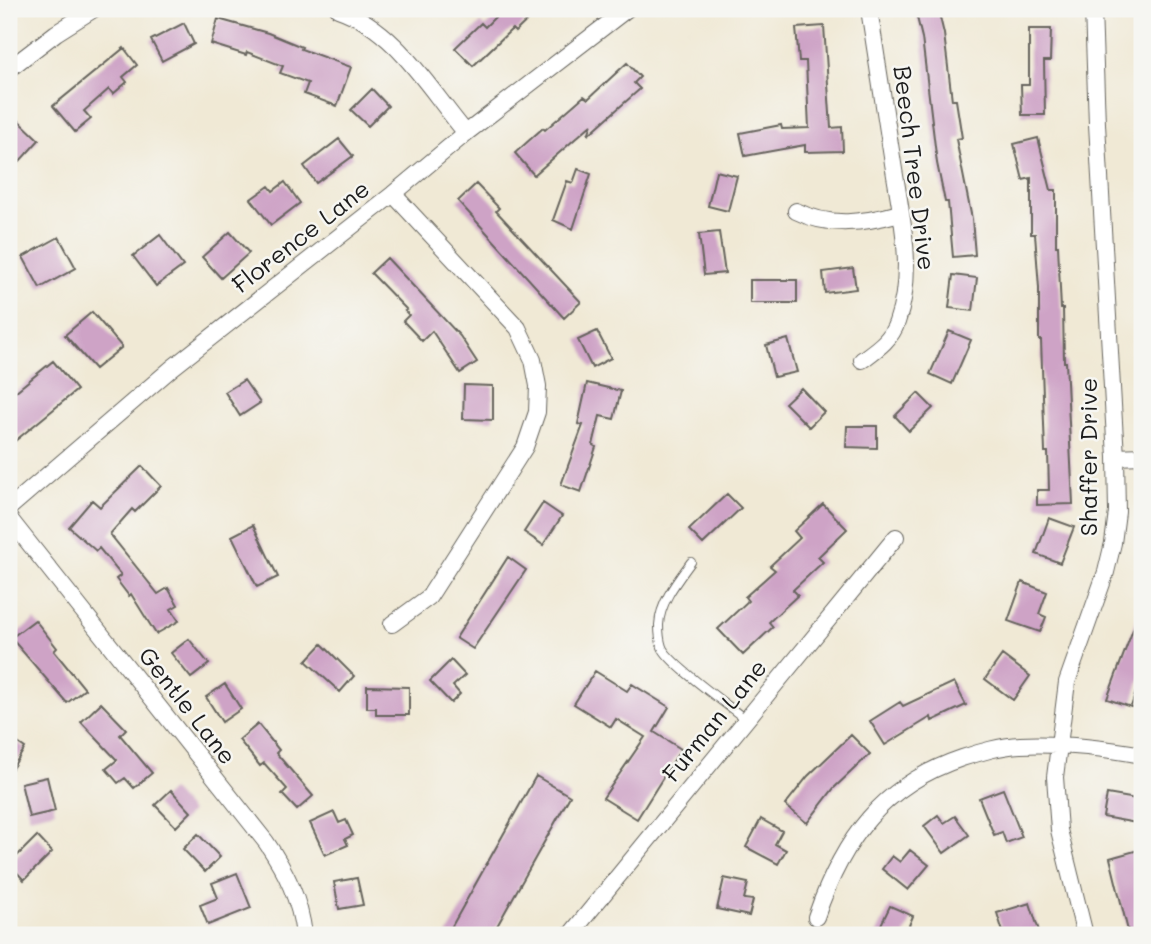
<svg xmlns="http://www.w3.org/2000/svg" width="1151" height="944" font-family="Mali,sans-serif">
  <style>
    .building { fill: #cea3c6 }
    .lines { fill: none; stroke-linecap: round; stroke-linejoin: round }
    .service-casing { stroke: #66645d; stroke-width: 10 }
    .minor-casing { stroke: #66645d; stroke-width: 18 }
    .service { stroke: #fff; stroke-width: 8 }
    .minor { stroke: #fff; stroke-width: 16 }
    .labels { text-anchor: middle; stroke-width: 5; stroke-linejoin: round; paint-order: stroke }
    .street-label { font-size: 24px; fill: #1c1c1c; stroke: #f6f6f2 }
  </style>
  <rect width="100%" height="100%" fill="#f6f6f2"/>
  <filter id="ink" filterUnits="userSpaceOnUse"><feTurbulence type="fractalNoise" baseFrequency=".0143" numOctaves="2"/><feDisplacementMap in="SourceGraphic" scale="14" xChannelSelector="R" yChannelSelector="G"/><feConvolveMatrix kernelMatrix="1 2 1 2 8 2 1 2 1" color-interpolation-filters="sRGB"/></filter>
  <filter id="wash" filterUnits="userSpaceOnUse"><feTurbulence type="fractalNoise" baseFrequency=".00686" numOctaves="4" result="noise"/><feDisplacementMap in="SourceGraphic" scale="28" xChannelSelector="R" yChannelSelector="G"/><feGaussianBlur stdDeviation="1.57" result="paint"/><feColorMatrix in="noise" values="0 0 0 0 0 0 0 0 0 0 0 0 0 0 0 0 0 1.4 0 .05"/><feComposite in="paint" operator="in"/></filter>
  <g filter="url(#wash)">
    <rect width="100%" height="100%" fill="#f0e9d5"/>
    <g id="blocks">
      <path class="building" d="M503 9H539L515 32 512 29 473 66 455 48 481 23 485 27Z
        M915 9H938L944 34 952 100H956L962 138 956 139 972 219 975 255 953 257 948 202H945L937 163 922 38Z
        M218 19 268 33 302 47 301 49 351 67 337 106 304 94 308 83 280 73 283 66 247 52 246 55 211 44Z
        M184 23 194 44 162 61 151 40Z
        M824 26 831 128 842 127 843 151 805 152V145L745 156 740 133 781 125 782 129 809 128 806 61H799L796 28Z
        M1029 29H1051L1050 61H1044L1045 115H1022L1021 85H1029Z
        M124 48 137 65 123 77 127 82 113 94 109 89 84 111 91 119 75 132 53 106Z
        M627 63 640 77 634 83 640 89 588 135 592 124 534 175 515 153 543 128 545 130 584 96 588 99Z
        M372 89 388 106 368 126 351 110Z
        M16 118 39 140 9 173V126Z
        M1038 138 1051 190H1056V246H1058L1061 309H1063L1064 362H1066L1073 504 1037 505V490H1049L1048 452H1045L1041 340H1039V288L1035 234H1031V178L1023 180 1014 144Z
        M339 139 353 156 316 183 304 166Z
        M578 169 591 174 573 229 553 220 567 181 573 183Z
        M716 171 737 176 728 211 708 206Z
        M285 182 300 203 271 225 251 199 269 186 273 191Z
        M476 184 499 208 496 211 581 302 564 318 458 201Z
        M230 232 249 253 221 278 202 257Z
        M719 232 725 273 704 275 699 234Z
        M160 235 183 266 156 286 133 256Z
        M59 237 76 268 40 288 23 257Z
        M387 258 460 336 477 362 460 373 432 331 422 341 403 321 409 315 405 311 407 310 371 273Z
        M853 268 856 289 825 293 823 272Z
        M953 275 977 278 973 311 949 308Z
        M750 280H797V303H750Z
        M92 312 122 347 95 369 65 335Z
        M597 331 611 358 592 368 578 340Z
        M949 331 971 340 952 384 930 374Z
        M788 339 797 372 774 377 766 345Z
        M53 361 77 390 9 446V397Z
        M244 380 260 403 240 416 225 392Z
        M587 383 621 391 614 419 600 416 593 445 596 447 581 492 561 485 583 425 578 424Z
        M464 385 493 386V420L463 419Z
        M801 388 824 412 809 427 785 403Z
        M918 393 933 408 909 431 895 416Z
        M847 426H877V448L846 447Z
        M142 466 161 486 135 512 132 509 110 534 158 594 168 588 178 605 171 609 179 621 156 634 131 594 129 596 116 579 121 575 99 548 96 551 69 527 92 500 100 507Z
        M727 494 741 508 703 544 689 530Z
        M543 503 562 516 543 545 524 532Z
        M823 504 847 529 818 557 823 562 793 590 798 595 769 622 773 627 743 655 718 629 748 601 745 597 775 570 770 566 800 538 794 531Z
        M1049 518 1074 527 1060 563 1036 554Z
        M253 525 278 577 257 587 232 536Z
        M508 557 526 570 473 649 456 638Z
        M1022 582 1047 592 1039 614 1046 617 1040 632 1008 621Z
        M1141 608 1142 673 1131 707 1107 699Z
        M35 620 57 648 54 651 85 689 67 703 11 638Z
        M189 639 209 664 191 678 171 653Z
        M322 644 354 676 340 692 306 661Z
        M1002 655 1030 676 1013 700 985 679Z
        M451 660 465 675 453 686 460 694 451 703 430 681Z
        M595 671 627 691 632 684 669 707 654 732 681 749 637 819 603 798 645 737 616 719 611 727 574 704Z
        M954 682 966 705 932 721 931 717 885 745 870 721 900 702 903 706Z
        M225 684 241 709 222 722 206 697Z
        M367 686 409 687V715H376V708H367Z
        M101 703 126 729 120 735 152 773 134 788 125 778 118 783 106 769 117 760 81 722Z
        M258 724 279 750 276 753 313 796 297 810 282 794 287 789 264 763 260 766 239 740Z
        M851 735 870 754 834 788 807 823 785 805 808 776Z
        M9 737 25 748 9 773Z
        M536 776 570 796 492 935H447Z
        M47 777 55 811 29 817 21 783Z
        M1003 789 1022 837 1006 843 1002 832 994 835 979 798Z
        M171 790 191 812 176 827 155 805Z
        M1107 794 1142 800V824L1103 817Z
        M334 812 339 823 346 820 353 835 345 839 348 845 325 855 310 823Z
        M938 815 944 823 955 816 969 835 944 853 924 826Z
        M761 819 782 831 775 844 786 850 778 864 746 847Z
        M198 834 220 857 205 872 183 849Z
        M37 836 52 852 24 880 9 864Z
        M1142 849V934L1129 935 1110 858Z
        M910 850 929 865 908 890 882 869 892 856 900 862Z
        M237 873 251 908 208 925 200 905 218 898 212 883Z
        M357 878 363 905 339 909 334 882Z
        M724 878 748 883 744 899 753 900 749 916 717 909Z
        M1030 903 1039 931 1026 935H1004L997 913Z
        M890 906 913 916 905 935H876Z"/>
    </g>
  </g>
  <g filter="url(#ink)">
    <use href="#blocks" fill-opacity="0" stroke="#66645d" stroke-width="2"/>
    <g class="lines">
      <defs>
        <path id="service" d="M691 562C678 580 660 602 659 625 659 631 660 641 662 647 668 663 729 706 745 719"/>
        <path id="minor" d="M338 9C396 29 428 88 466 133
          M9 69 56 33 94 9
          M796 211C830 228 864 223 900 213
          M862 360C877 349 891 340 897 322 916 269 900 211 892 157 884 108 877 58 869 9
          M1116 457 1142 456
          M9 508 172 368 393 194 466 133 627 9
          M9 518 266 842C286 871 300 900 304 935
          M392 624 429 597 525 447 537 412 538 386 533 360 518 328 393 194
          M816 917C843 839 882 785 962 758 981 752 1000 746 1020 745 1060 743 1103 748 1142 755
          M570 935 896 537
          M1085 935 1059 830 1055 777 1067 682 1106 572 1113 543 1117 512 1116 457 1097 124 1093 9"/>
      </defs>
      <use href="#service" class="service-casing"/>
      <use href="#minor" class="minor-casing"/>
      <use href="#service" class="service"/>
      <use href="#minor" class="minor"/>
    </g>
  </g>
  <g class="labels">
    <g class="street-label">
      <text transform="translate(914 168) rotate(83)" y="8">Beech Tree Drive</text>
      <text transform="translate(301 237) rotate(-38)" y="8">Florence Lane</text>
      <text transform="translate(1089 457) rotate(-90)" y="8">Shaffer Drive</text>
      <text transform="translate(187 706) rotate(52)" y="8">Gentle Lane</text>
      <text transform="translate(715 721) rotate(-51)" y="8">Furman Lane</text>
    </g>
  </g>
  <rect width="1151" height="944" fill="none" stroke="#f6f6f2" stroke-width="35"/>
</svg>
